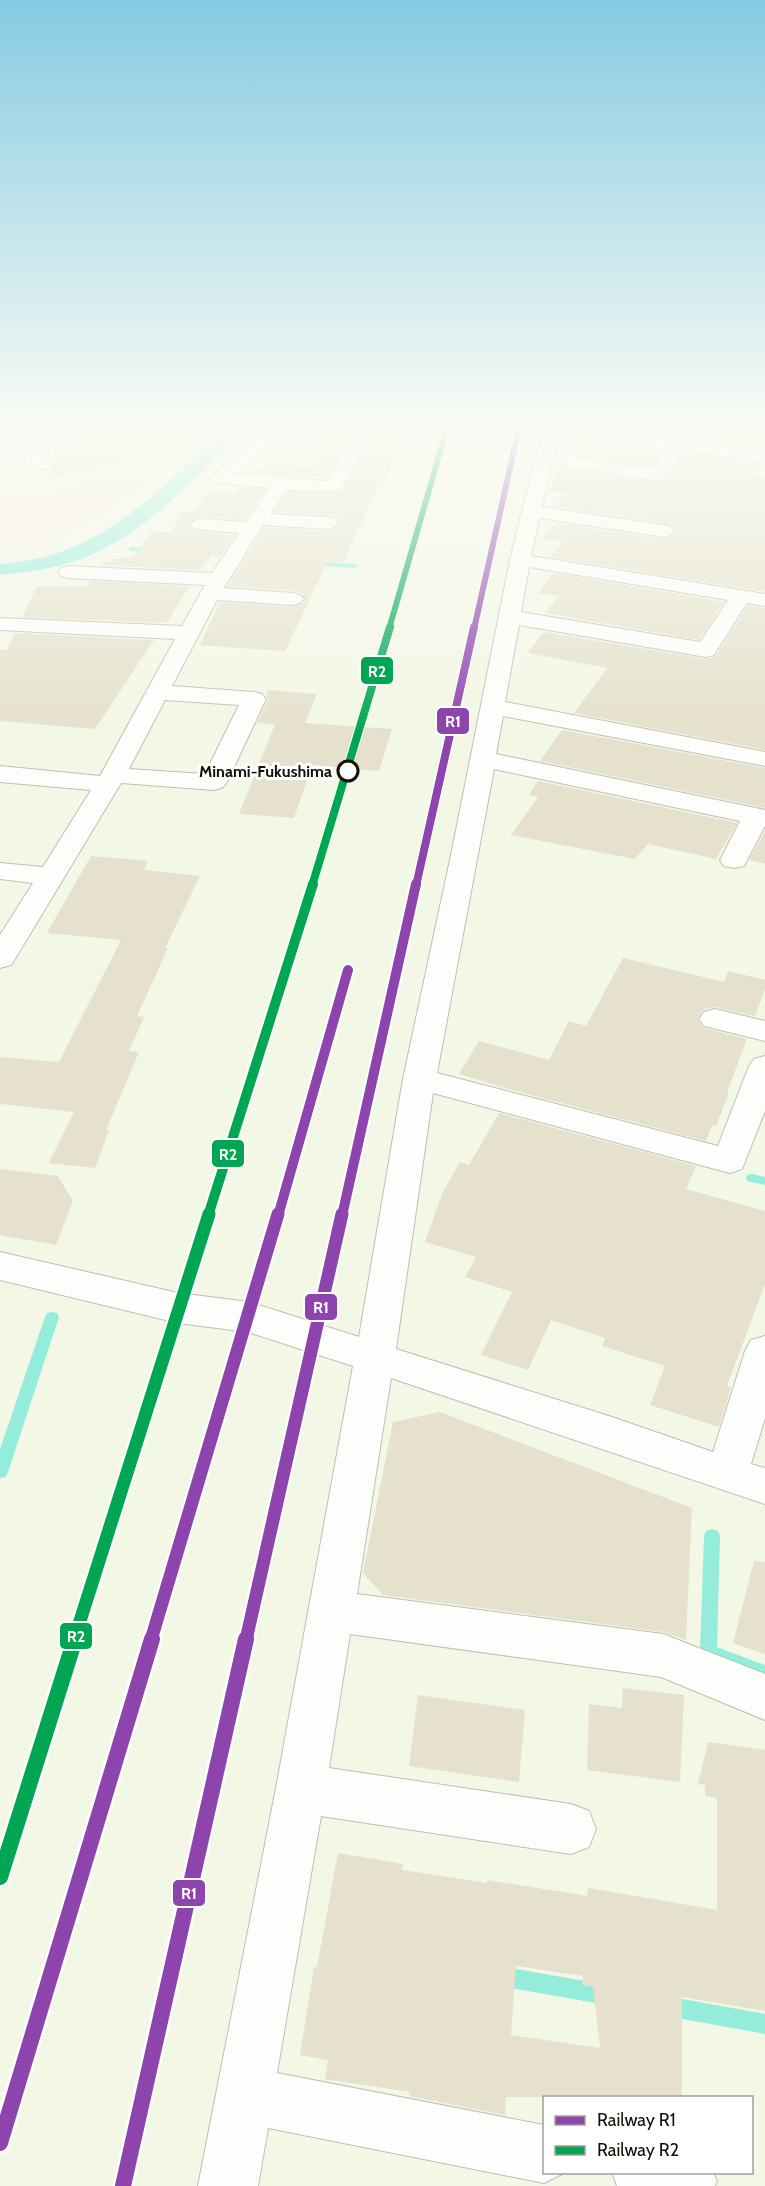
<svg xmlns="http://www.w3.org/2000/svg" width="765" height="2186" font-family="Cabin,sans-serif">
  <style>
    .green { fill: #f6eddd }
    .water { fill: #94edda }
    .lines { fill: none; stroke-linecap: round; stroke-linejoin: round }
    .stream { fill: #94edda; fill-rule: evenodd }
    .building { fill: #e5e1cc; fill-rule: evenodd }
    .minor-casing { stroke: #bdc0b3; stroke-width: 2 }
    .minor { fill: #fdfefb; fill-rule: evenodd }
    .rail-1-far4-casing { stroke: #fff; stroke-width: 8 }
    .rail-1-far3-casing { stroke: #fff; stroke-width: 10 }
    .rail-1-far2-casing { stroke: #fff; stroke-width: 14 }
    .rail-1-far1-casing { stroke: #fff; stroke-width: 17 }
    .rail-1-casing { stroke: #fff; stroke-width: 21 }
    .rail-2-far4-casing { stroke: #fff; stroke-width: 8 }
    .rail-2-far3-casing { stroke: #fff; stroke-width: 10 }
    .rail-2-far2-casing { stroke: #fff; stroke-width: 14 }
    .rail-2-far1-casing { stroke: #fff; stroke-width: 17 }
    .rail-2-casing { stroke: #fff; stroke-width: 21 }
    .rail-1-far4 { stroke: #8e44ad; stroke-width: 6 }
    .rail-1-far3 { stroke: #8e44ad; stroke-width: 8 }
    .rail-1-far2 { stroke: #8e44ad; stroke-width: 10 }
    .rail-1-far1 { stroke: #8e44ad; stroke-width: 13 }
    .rail-1 { stroke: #8e44ad; stroke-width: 16 }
    .rail-2-far4 { stroke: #00a651; stroke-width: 6 }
    .rail-2-far3 { stroke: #00a651; stroke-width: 8 }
    .rail-2-far2 { stroke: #00a651; stroke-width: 10 }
    .rail-2-far1 { stroke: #00a651; stroke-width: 13 }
    .rail-2 { stroke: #00a651; stroke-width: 16 }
    .stop-dot { fill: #fff; stroke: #111308; stroke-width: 3 }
    .labels { text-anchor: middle; stroke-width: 6; stroke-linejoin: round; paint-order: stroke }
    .far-stop-label { font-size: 16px; font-weight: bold; fill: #111308; stroke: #fff; text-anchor: end }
    .line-badge { stroke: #fff; stroke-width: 2 }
    .badge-label { font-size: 16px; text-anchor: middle; font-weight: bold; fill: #fff }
  </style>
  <rect width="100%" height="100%" fill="#f3f7e6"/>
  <path class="green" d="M183 445 136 493 100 516 52 540 18 550 0 551V499C22 496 79 492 91 472L82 460Z"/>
  <path class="water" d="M220 428H247C200 473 147 533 86 557 59 568 29 572 0 575V564C13 562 28 561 41 558 112 540 165 486 216 437Z"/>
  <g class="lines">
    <path class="stream" d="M550 487 583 492 586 494 583 496 548 490V488Z
      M129 547 153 548 157 550 153 552 132 551H129Z
      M309 561 355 564 359 566 355 568 312 565H309Z
      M752 1174 765 1177V1185L747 1181 746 1178 747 1175Z
      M52 1312 57 1313 59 1317 8 1472 5 1477 0 1478V1449L45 1317 47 1313Z
      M712 1529 718 1531 720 1536 717 1647 765 1665V1681L702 1658 700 1652 704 1536 706 1531Z
      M500 1966 607 1985 614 1988 617 1995 614 2002 607 2005 500 1986 493 1983 490 1976 493 1969Z
      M666 1996 765 2014V2034L666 2016 659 2013 656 2006 659 1999Z"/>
  </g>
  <path class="building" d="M96 428H206L207 439 154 453 151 457 139 456 48 480 63 441 95 440 100 434Z
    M377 428H407L380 490H377L343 562 328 561 285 651 200 645 220 602 293 607 306 601 302 593 294 591 228 586 264 527 328 531 337 528 340 522 336 517 329 515 275 512 287 492H342Z
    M650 428H765V449L646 432Z
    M337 433 352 434 327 479 248 473 252 467 263 468 265 465 312 467 327 442H332Z
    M571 438 602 441 665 450 651 468 565 454Z
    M686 452 762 463 752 476 765 478V592L550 557 563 542 541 538 555 523 664 539 672 537 676 531 672 525 664 523 553 506 569 490 551 487 559 468 657 483 665 481Z
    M238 487 265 490 245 520 201 517 193 519 189 524 194 531 235 535 219 558 212 554 201 570 101 565 103 562H110L112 559 133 557 152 531 171 532 183 511 193 512 208 491 234 493Z
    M554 573 724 602 699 640 545 613 559 596 538 593Z
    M90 581 190 586 166 623 22 617 37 586 87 587Z
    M748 605 765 608V750L574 713 607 668 527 653 544 632 707 659 716 656Z
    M15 633 154 640 95 729 0 721V650H7Z
    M268 690 317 694 305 723 392 729 379 771 312 765 294 818 239 814 275 724 257 723 268 700 266 695Z
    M562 730 765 768V808L540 761Z
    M538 781 737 823 716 859 648 844 635 859 511 835 538 797 529 795Z
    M765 831V864L749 860Z
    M91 856 148 861 144 870 200 876 165 948H168L137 1016 144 1017 129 1051 139 1052 106 1130H109L95 1168 49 1163 74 1112 0 1104V1057L59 1062 121 940 47 933Z
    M623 958 724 982 728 971 765 980V989L755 1016 714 1007 703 1010 697 1018 703 1028 747 1039 727 1092 729 1093 716 1126 712 1125 706 1141 512 1090 459 1074 479 1041 549 1060 569 1021 586 1026Z
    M499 1113 696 1166 686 1189 765 1211V1284L727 1386 731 1387 719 1427 650 1405 665 1366 602 1346 605 1338 551 1320 528 1370 481 1355 512 1292 465 1277 476 1257 425 1242 442 1194 460 1162 469 1165Z
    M0 1169 58 1176 73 1201 56 1245 0 1235Z
    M440 1412 692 1508 686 1640 663 1632 383 1595 363 1573 393 1422Z
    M754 1561 765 1562V1654L733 1643Z
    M623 1688 684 1695 680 1782 587 1770 589 1704 622 1708Z
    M418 1695 525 1710 519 1782 409 1766Z
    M708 1742 765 1750V2011L682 1997V2097H506L505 2115 409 2096 410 2092 325 2079 328 2060 300 2055 314 1967H317L338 1853 403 1864 402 1870 487 1883V1880L587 1896 588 1888 717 1910V1798L705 1796V1785L698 1784ZM516 1966 583 1976 582 1985 593 1987 600 2048 511 2035Z"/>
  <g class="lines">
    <defs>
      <path id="minor" d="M52 428 95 430 98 434 95 438H65L48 446 49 459 53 465 50 469H38L31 460V452L0 461V450L51 432Z
        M262 428H280L234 474 328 481 358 428H375L340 491 286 490 271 514 328 517 335 519 338 523 335 527 328 529 263 525 224 588 293 593 300 595 304 599 300 603 293 605 217 600 172 686 254 692 262 694 266 699 227 782 223 787 214 790 121 783 15 959 11 965 0 968V935L33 883 0 879V863L43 867 91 790 0 782V766L100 776 175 639 0 630V618L182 626 205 585 68 578 61 576 58 572 61 568 68 566 212 573 239 533 194 529 191 525 194 521 201 519 246 522 269 488 220 483 214 482 211 478ZM165 700 239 705 205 774 129 769Z
        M545 428H600L765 451V461L685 450 663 480 657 481 551 464 542 507 664 525 671 527 674 531 671 535 664 537 539 518 531 556 765 594V606L747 603 714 655 706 657 519 625 505 702 765 752V766L503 716 496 754 765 810V826L744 866 734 868 724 866 720 860 740 821 494 769 437 1073 718 1146 749 1066 754 1059 765 1056V1111L742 1169 730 1173 433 1093 396 1349 612 1417 713 1452 745 1351 751 1340 765 1336V1418L751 1464 765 1468V1504L391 1378 357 1594 663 1634 765 1674V1720L661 1677 350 1634 329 1768 571 1804 589 1811 596 1829 589 1847 571 1854 321 1816 277 2073 544 2125V2172H566L544 2183 268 2128 258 2186H198L276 1788 353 1366 248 1332 178 1323 0 1280V1252L178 1293 249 1302 359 1337 403 1079 451 855 510 560 535 458ZM561 433 669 448 652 470 554 454ZM529 567 728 600 700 642 521 612Z
        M715 1009 765 1021V1041L704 1026 699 1019 704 1012Z
        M612 2172H713L717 2181 715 2186H617Z"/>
    </defs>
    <use href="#minor" class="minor-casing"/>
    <use href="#minor" class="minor"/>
    <defs>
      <path id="rail-1-far4" d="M474 629 519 428"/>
      <path id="rail-1-far3" d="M416 886 474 627"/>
      <path id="rail-1-far2" d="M278 1216 348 970
        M342 1216 416 884"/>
      <path id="rail-1-far1" d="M151 1640 278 1214
        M246 1640 342 1214"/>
      <path id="rail-1" d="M0 2143 152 1639
        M123 2186 246 1639"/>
      <path id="rail-2-far4" d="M389 629 447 428"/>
      <path id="rail-2-far3" d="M312 886 390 627"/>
      <path id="rail-2-far2" d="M208 1216 313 884"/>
      <path id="rail-2-far1" d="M74 1640 209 1214"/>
      <path id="rail-2" d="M0 1877 75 1639"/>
    </defs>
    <use href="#rail-1-far4" class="rail-1-far4-casing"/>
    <use href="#rail-1-far3" class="rail-1-far3-casing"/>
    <use href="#rail-1-far2" class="rail-1-far2-casing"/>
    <use href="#rail-1-far1" class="rail-1-far1-casing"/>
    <use href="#rail-1" class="rail-1-casing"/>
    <use href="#rail-2-far4" class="rail-2-far4-casing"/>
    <use href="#rail-2-far3" class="rail-2-far3-casing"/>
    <use href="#rail-2-far2" class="rail-2-far2-casing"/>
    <use href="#rail-2-far1" class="rail-2-far1-casing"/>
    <use href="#rail-2" class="rail-2-casing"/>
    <use href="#rail-1-far4" class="rail-1-far4"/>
    <use href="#rail-1-far3" class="rail-1-far3"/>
    <use href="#rail-1-far2" class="rail-1-far2"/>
    <use href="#rail-1-far1" class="rail-1-far1"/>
    <use href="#rail-1" class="rail-1"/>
    <use href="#rail-2-far4" class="rail-2-far4"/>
    <use href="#rail-2-far3" class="rail-2-far3"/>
    <use href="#rail-2-far2" class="rail-2-far2"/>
    <use href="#rail-2-far1" class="rail-2-far1"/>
    <use href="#rail-2" class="rail-2"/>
  </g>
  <linearGradient id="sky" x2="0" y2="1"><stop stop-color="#86cbe2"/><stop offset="0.58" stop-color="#fafbf4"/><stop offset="1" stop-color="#fafbf4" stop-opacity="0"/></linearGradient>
  <rect width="765" height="734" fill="url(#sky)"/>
  <circle class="stop-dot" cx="348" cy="771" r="10"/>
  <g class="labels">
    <g class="far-stop-label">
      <text x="332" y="777">Minami-Fukushima</text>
    </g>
  </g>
  <g class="line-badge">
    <rect x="360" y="656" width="34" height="29" rx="6" fill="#00a651"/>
    <rect x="436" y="707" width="34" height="28" rx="6" fill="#8e44ad"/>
    <rect x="211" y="1139" width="34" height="29" rx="6" fill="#00a651"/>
    <rect x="304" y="1293" width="34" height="28" rx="6" fill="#8e44ad"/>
    <rect x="59" y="1622" width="34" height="28" rx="6" fill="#00a651"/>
    <rect x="172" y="1879" width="34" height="28" rx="6" fill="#8e44ad"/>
  </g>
  <g class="badge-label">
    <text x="377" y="677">R2</text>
    <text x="453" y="727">R1</text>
    <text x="228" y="1160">R2</text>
    <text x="321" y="1313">R1</text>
    <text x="76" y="1642">R2</text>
    <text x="189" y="1899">R1</text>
  </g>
  <rect x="543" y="2096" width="210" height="78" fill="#ffffff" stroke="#a0a19c" stroke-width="1.5"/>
  <rect x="555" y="2116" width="30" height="9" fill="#8e44ad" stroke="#a0a19c" stroke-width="1.5"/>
  <text x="597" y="2126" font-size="18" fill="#111308">Railway R1</text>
  <rect x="555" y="2146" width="30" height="9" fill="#00a651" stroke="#a0a19c" stroke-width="1.5"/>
  <text x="597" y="2156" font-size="18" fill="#111308">Railway R2</text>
</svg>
